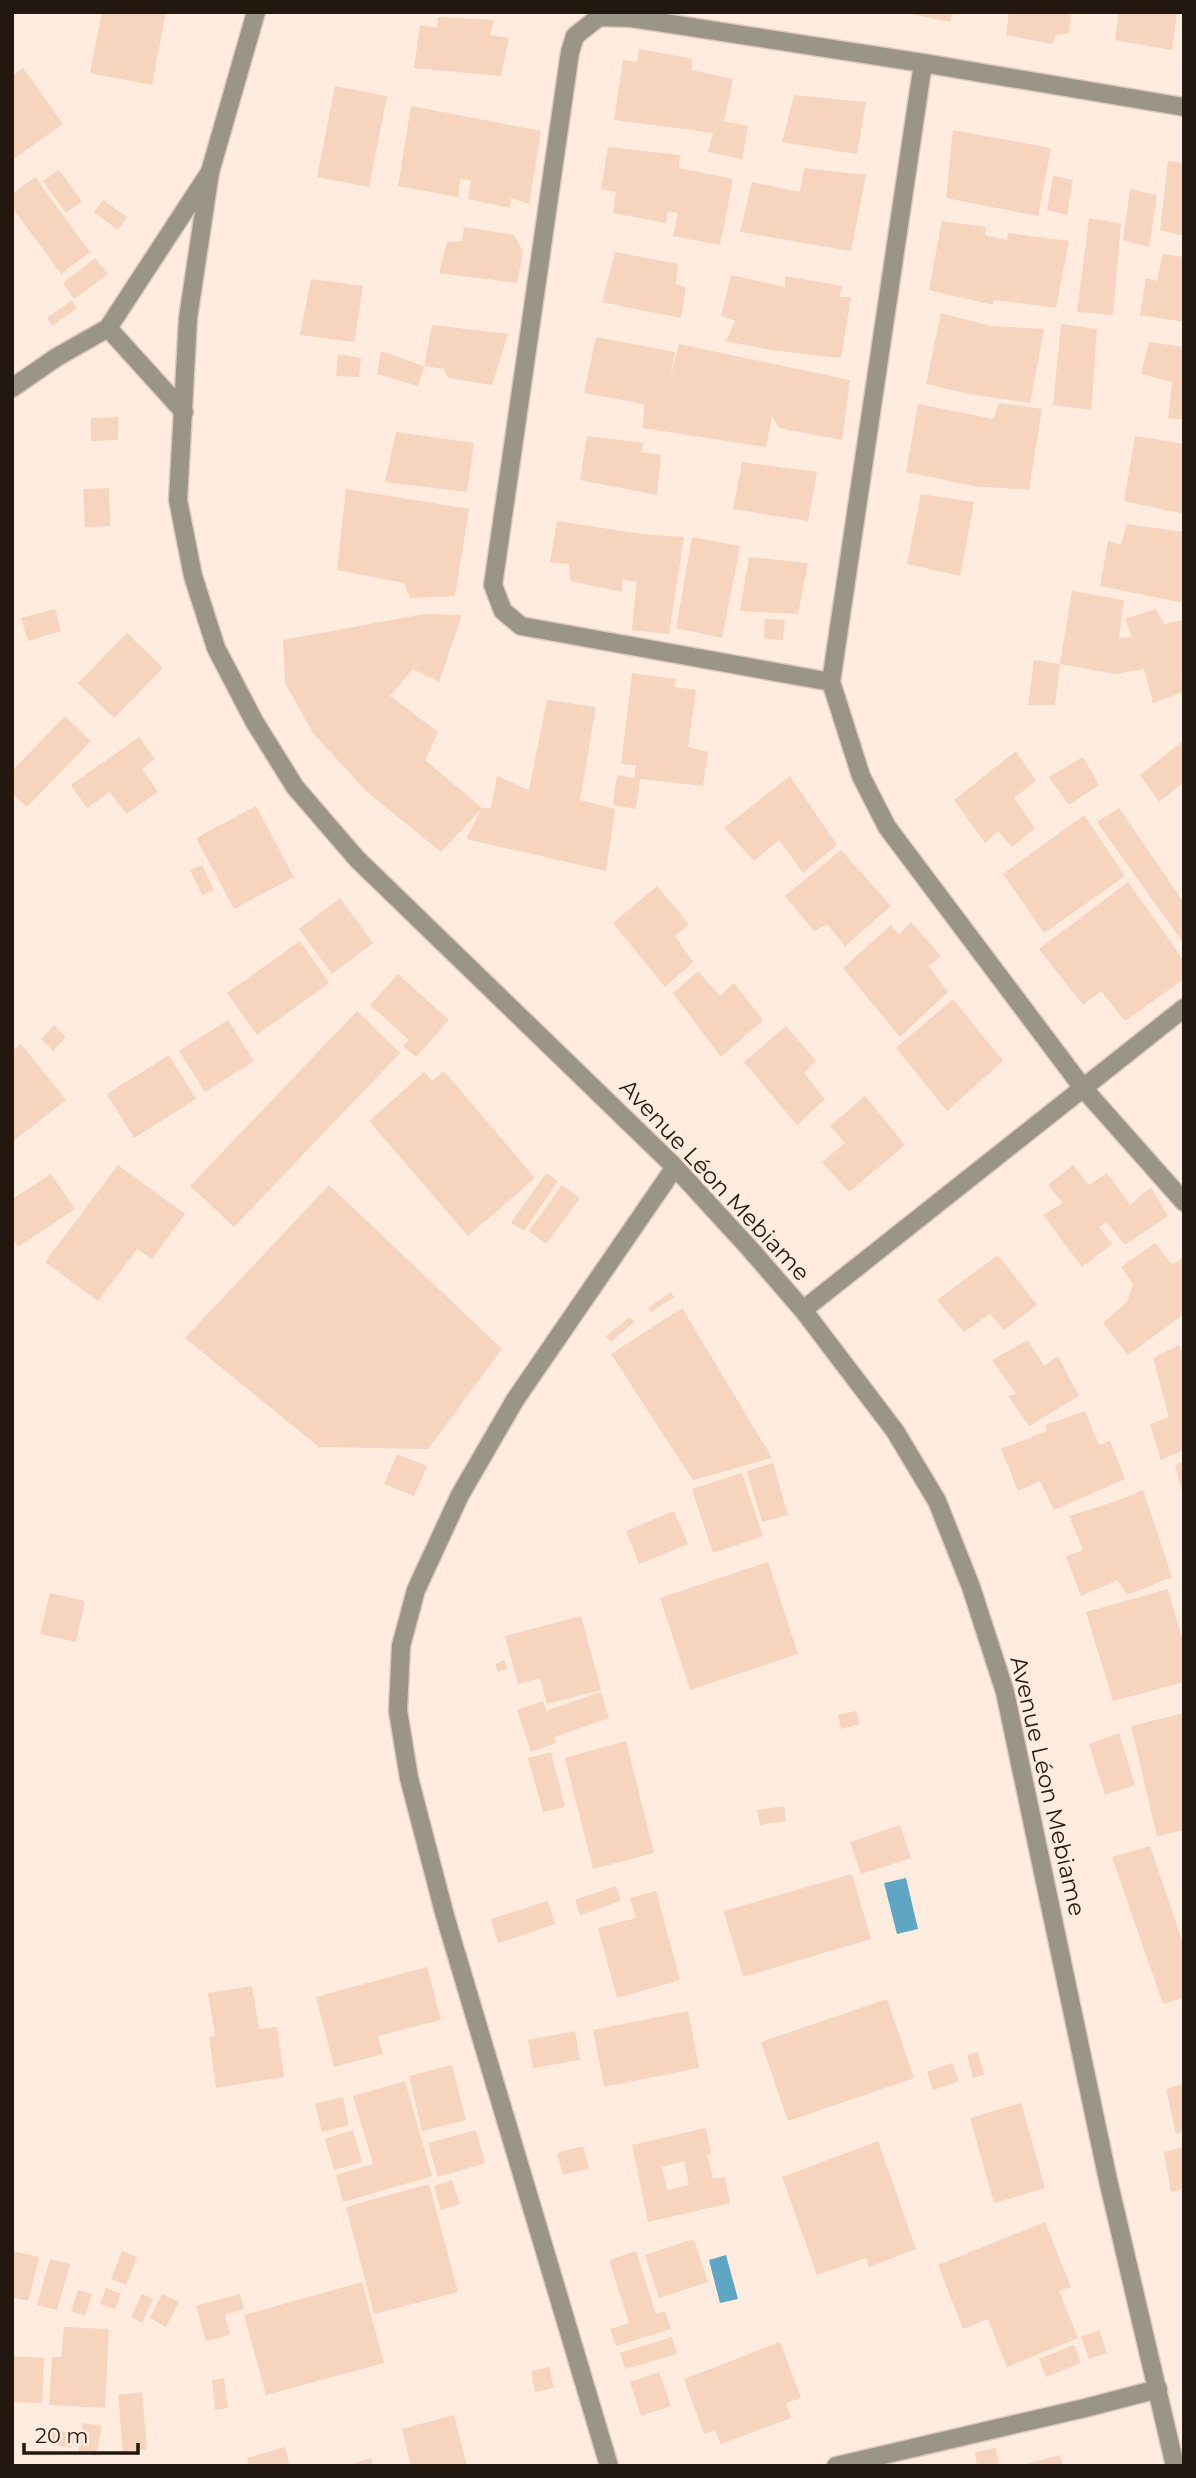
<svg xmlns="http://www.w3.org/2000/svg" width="1196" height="2478" font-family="Montserrat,sans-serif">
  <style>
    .water { fill: #5ea6c3 }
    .building { fill: #f7d4bd; fill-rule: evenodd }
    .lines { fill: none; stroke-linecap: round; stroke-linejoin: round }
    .minor-casing { stroke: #dccabd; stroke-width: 21 }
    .tertiary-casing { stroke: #dccabd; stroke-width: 21 }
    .minor { stroke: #9a9587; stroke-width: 18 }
    .tertiary { stroke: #9a9587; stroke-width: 18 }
    .labels { text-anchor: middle; stroke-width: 6; stroke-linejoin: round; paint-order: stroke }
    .street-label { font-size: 23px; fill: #22180f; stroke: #ffecde }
  </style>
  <rect width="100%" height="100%" fill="#ffecde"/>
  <path class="water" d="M906 1878 918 1929 897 1934 884 1883Z
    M726 2255 738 2299 720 2303 709 2260Z"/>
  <path class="building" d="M102 12H166L152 85 90 73Z
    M900 12H952L951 22Z
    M1009 12H1071L1069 33 1056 35 1052 44 1006 35Z
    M1119 12H1177L1172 50 1115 40Z
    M438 17 494 20 490 35 509 38 501 76 414 68 420 25 437 28Z
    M639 49 693 59 691 70 733 79 724 121 748 126 742 159 708 152 713 133 614 120 623 60 637 62Z
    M23 68 63 124 12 160V76Z
    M335 86 387 96 369 187 317 177Z
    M794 95 866 102 857 154 782 142Z
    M411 106 541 131 529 204 511 198 510 208 468 199 471 180 460 179 458 197 398 186Z
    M953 130 1051 148 1038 216 946 198Z
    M608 147 680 155 679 168 733 179 720 245 673 236 678 213 668 211 666 223 613 213 616 192 601 189Z
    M1168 161 1184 163 1183 236 1160 230Z
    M804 168 866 175 851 251 740 232 752 182 800 192Z
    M59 170 82 201 66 213 43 181Z
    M1053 176 1073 180 1067 215 1047 210Z
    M35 177 90 252 61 274 12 207V194Z
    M1130 189 1157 195 1149 247 1123 240Z
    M103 200 127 217 118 230 94 212Z
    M1089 218 1121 224 1113 315 1077 312Z
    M942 221 986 227 985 235 1007 240 1008 233 1069 241 1056 308 994 300 993 305 929 290Z
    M464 227 514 235 523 252 517 283 439 273 447 242 462 241Z
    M615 252 678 264 676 284 686 287 681 318 602 302Z
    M1163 254 1184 257V322L1140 315 1146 278 1157 281Z
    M95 258 108 274 74 299 63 283Z
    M731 275 785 287V276L842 286 839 297H851L841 358 771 350 726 341 735 321 721 316Z
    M311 279 363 286 354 342 300 335Z
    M72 300 77 308 52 326 47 318Z
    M941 313 990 326 1044 329 1030 403 975 395 926 384Z
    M1061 324 1097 329 1091 410 1053 405Z
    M432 325 508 334 492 385 448 378 444 369 424 366Z
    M596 337 675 352 669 384 679 344 850 380 842 440 779 428 772 416 766 447 643 428 644 404 584 393Z
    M1149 342 1184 347V420L1168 418 1172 382 1141 374Z
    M381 351 424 366 418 386 377 374Z
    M338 354 361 358 359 377 336 376Z
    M999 403 1042 409 1029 490 974 486 906 472 918 404 993 419Z
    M118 417V440L91 441V418Z
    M396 432 474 443 467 492 385 482Z
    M587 436 644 443 641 452 661 455 657 495 580 480Z
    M1135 436 1184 444V514L1124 501Z
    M742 462 817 472 808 521 733 509Z
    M109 488 110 526 85 527 83 489Z
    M346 489 469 509 455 596 410 598 404 583 337 570Z
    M921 494 974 502 960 576 907 564Z
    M557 521 642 534 684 537 669 634 632 630 638 568 636 582 622 579V592L570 581 569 564 550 562Z
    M1127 524 1184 532V603L1100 586 1108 541 1121 545Z
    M692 537 740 546 722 638 676 628Z
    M749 557 808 563 798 614 740 611Z
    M1072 591 1124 600 1119 638 1132 637 1125 619 1156 609 1164 624 1184 620V675L1181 676 1184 692 1153 703 1144 669 1115 674 1060 664Z
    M55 609 61 631 28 641 21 618Z
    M424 614 462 615 439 682 413 669 390 696 438 732 425 760 482 808 441 852 366 791 313 733 285 683 283 640Z
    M765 619 785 620 783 640 764 639Z
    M127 633 163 668 114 718 78 683Z
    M1034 660 1060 664 1055 705H1028Z
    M632 673 676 679 674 687 696 690 688 747 708 752 703 786 640 779 636 809 613 805 617 775 634 778 636 765 621 764Z
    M547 700 596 707 580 800 615 809 606 871 466 839 482 808H491L497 776 529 790Z
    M65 716 91 741 27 807 12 793V771Z
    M139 737 155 759 142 769 158 792 126 814 110 792 87 808 71 785Z
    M1184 740V787L1182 784 1159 802 1140 775Z
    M1016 751 1036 781 1014 798 1035 828 1012 847 998 831 985 843 954 800Z
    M1083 757 1099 785 1069 805 1049 777Z
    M790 776 837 845 803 873 779 840 754 861 724 828Z
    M256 806 294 877 234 909 196 838Z
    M1119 808 1184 903V944L1097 822Z
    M1084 815 1125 876 1044 933 1003 874Z
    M841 850 891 906 845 946 827 924 814 931 785 896Z
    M202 865 214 890 202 895 190 870Z
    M1128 882 1184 961V979L1125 1021 1101 991 1083 1005 1039 949Z
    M657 886 689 924 675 936 693 962 665 987 613 923Z
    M340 898 373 943 332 974 299 929Z
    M911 922 941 956 929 966 948 992 900 1037 843 968 891 925 899 934Z
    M300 941 329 983 257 1035 227 993Z
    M698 971 720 996 734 983 763 1020 721 1057 673 993Z
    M398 974 449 1020 416 1057 403 1046 409 1040 370 1005Z
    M953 999 1003 1061 947 1111 896 1048Z
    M357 1011 400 1053 234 1227 190 1186Z
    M228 1020 254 1061 205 1092 179 1051Z
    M54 1025 66 1037 53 1051 41 1039Z
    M786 1026 816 1061 804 1073 825 1099 797 1125 744 1062Z
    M21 1044 66 1100 12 1142V1051Z
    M169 1055 196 1099 134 1138 107 1094Z
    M444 1071 535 1178 468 1236 369 1121 424 1072 432 1081Z
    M865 1096 905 1145 849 1192 822 1162 845 1143 830 1126Z
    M118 1165 185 1214 152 1259 137 1249 98 1301 45 1262Z
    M1073 1165 1089 1185 1107 1173 1130 1205 1151 1187 1168 1216 1125 1245 1106 1222 1099 1227 1112 1244 1082 1267 1043 1215 1063 1203 1048 1185Z
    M546 1173 558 1181 524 1231 511 1223Z
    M51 1174 75 1209 18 1247 12 1239V1199Z
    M329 1185 502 1349 428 1449 319 1447 185 1338Z
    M562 1185 580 1198 546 1244 529 1231Z
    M1155 1243 1172 1265 1184 1257V1314L1128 1355 1103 1323 1127 1302 1133 1284 1121 1267Z
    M998 1255 1037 1305 1004 1330 990 1314 964 1332 937 1300Z
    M671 1292 674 1297 651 1312 648 1308Z
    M682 1308 772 1458 693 1480 611 1354Z
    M630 1317 634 1322 611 1342 606 1336Z
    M1028 1340 1044 1366 1058 1356 1079 1396 1029 1426 1008 1396 1016 1394 992 1360Z
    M1179 1345 1184 1355V1450L1161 1460 1150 1424 1169 1417 1153 1358Z
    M1085 1411 1099 1445 1110 1441 1125 1479 1054 1510 1040 1481 1018 1491 1001 1449 1047 1431 1045 1425Z
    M397 1454 427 1466 414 1496 384 1484Z
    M1184 1462V1495L1183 1496 1175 1465Z
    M773 1463 788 1515 762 1522 747 1471Z
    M742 1473 763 1536 713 1553 692 1489Z
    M1143 1490 1172 1577 1127 1595 1118 1580 1081 1596 1066 1556 1083 1550 1069 1516 1114 1502Z
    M674 1511 688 1544 639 1564 626 1531Z
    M768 1562 798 1654 690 1690 660 1598Z
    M1168 1589 1184 1645V1682L1113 1701 1086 1612Z
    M50 1593 85 1601 76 1642 40 1634Z
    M581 1616 601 1690 547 1704 540 1678 518 1684 505 1636Z
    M504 1660 507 1668 498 1672 495 1664Z
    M601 1692 609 1718 554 1737 556 1743 531 1752 517 1710 543 1701 546 1711Z
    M856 1711 860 1724 841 1729 838 1715Z
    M1184 1713V1830L1157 1836 1131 1726Z
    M1119 1733 1135 1785 1105 1795 1089 1744Z
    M626 1741 654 1853 593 1869 565 1758Z
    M551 1752 565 1807 543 1812 528 1758Z
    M784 1806 786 1821 760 1825 757 1810Z
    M900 1825 911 1858 861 1874 850 1842Z
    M1150 1846 1184 1946V1998L1163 2004 1112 1857Z
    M852 1874 871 1939 743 1977 724 1911Z
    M616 1886 621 1901 580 1915 575 1900Z
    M656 1891 680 1980 617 1998 598 1928 636 1918 630 1898Z
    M548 1901 555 1924 498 1943 491 1919Z
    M427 1967 441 2020 378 2036 383 2054 334 2067 316 1997Z
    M252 1986 259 2029 277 2027 284 2077 216 2088 209 2037 215 2036 208 1993Z
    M887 1999 914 2078 788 2121 761 2042Z
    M688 2011 699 2068 604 2087 593 2030Z
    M575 2031 580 2060 533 2068 528 2040Z
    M978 2052 984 2075 973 2078 967 2055Z
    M952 2063 959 2081 933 2090 927 2072Z
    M452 2065 466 2120 422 2131 409 2076Z
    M405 2081 432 2176 343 2202 336 2175 373 2164 353 2096Z
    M1184 2084V2132L1176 2134 1166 2089Z
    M343 2097 349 2125 322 2132 315 2104Z
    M1021 2103 1045 2188 994 2203 970 2118Z
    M706 2128 711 2154 707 2155 713 2179 725 2177 730 2203 648 2222 632 2145ZM684 2161 689 2185 667 2190 662 2167Z
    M353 2130 362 2162 334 2170 325 2139Z
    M476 2130 485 2163 438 2177 428 2143Z
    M878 2141 916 2249 869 2267 866 2258 817 2275 782 2177Z
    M583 2146 589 2168 563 2175 557 2153Z
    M1184 2147V2189L1171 2192 1164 2152Z
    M452 2180 460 2204 441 2210 434 2186Z
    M429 2184 458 2292 374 2314 346 2207Z
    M1045 2222 1071 2287 1059 2291 1078 2338 1007 2367 988 2319 963 2329 938 2265Z
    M694 2239 708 2282 659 2298 645 2255Z
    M12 2251 39 2257 28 2301 12 2297Z
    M122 2251 137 2257 126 2285 111 2279Z
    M636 2251 656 2314 665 2311 671 2329 616 2346 610 2329 629 2323 609 2260Z
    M50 2259 70 2264 57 2310 37 2305Z
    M362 2282 384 2363 266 2395 244 2315Z
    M106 2288 121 2294 115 2309 100 2304Z
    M78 2290 92 2294 85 2316 71 2311Z
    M142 2294 153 2299 142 2323 131 2317Z
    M162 2294 179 2302 166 2327 150 2318Z
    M240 2294 244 2309 225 2315 230 2335 206 2341 196 2306Z
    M64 2327 109 2329 105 2408 49 2405 52 2357H61Z
    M1099 2330 1107 2353 1089 2359 1081 2337Z
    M672 2337 677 2354 625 2369 620 2353Z
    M780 2342 801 2398 786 2403 791 2418 721 2444 715 2430 704 2434 684 2379Z
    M1074 2345 1081 2363 1046 2377 1039 2359Z
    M12 2356 44 2358 42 2403 12 2402Z
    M549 2367 554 2388 535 2392 531 2371Z
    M659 2372 671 2406 641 2416 630 2382Z
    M224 2378 228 2408 215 2410 212 2380Z
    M142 2392 147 2449 123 2452 118 2395Z
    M454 2415 467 2466H411L402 2429Z
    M83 2423 102 2426 96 2456 78 2452Z
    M51 2429 75 2434 72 2448 48 2443Z
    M285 2447 290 2466H249L247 2458Z
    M996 2448 999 2466H977L975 2452Z
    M1060 2455 1063 2466H1023V2465Z
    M371 2458 373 2466H349V2465Z"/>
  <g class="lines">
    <defs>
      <path id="minor" d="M923 63 831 682 861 776 887 827 1083 1088 1184 1202
        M108 328 184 412
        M12 388 57 357 108 328 210 172
        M831 682 521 626 503 611 493 585 570 52 575 36 599 17 632 18 923 63 1184 107
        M609 2466 445 1916 409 1778 398 1711 401 1646 416 1590 460 1495 515 1400 675 1167
        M836 2466 1085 2408 1158 2389"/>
      <path id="tertiary" d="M256 12 210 172 188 318 178 500 193 576 216 648 254 721 295 787 357 859 675 1167 751 1250 803 1310 895 1431 937 1501 971 1587 1005 1692 1108 2180 1175 2466
        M803 1310 1184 1008"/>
    </defs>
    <use href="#minor" class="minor-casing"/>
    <use href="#tertiary" class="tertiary-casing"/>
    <use href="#minor" class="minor"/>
    <use href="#tertiary" class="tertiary"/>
  </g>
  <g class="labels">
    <g class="street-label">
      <text transform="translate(715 1180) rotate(47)" y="8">Avenue Léon Mebiame</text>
      <text transform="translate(1048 1786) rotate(77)" y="8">Avenue Léon Mebiame</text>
    </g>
  </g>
  <rect width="1196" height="2478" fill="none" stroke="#22180f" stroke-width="28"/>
  <path d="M24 2443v10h114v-10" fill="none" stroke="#22180f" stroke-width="3.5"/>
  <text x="35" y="2443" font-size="21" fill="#22180f" stroke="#ffecde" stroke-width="5" paint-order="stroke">20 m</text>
</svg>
